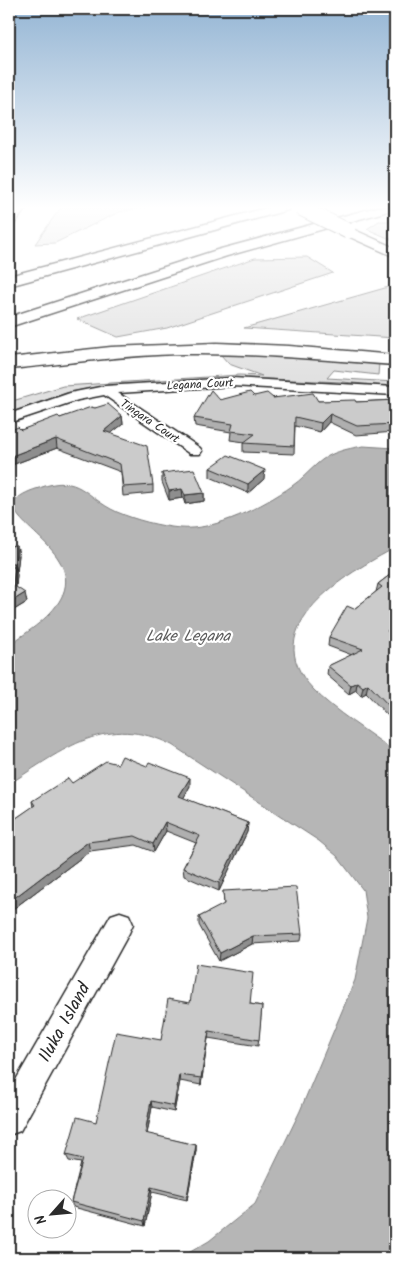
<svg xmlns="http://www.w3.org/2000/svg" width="404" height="1267" font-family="Kalam,sans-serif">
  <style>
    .green { fill: #e0e0e0; stroke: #868686 }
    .water { fill: #b6b6b6; stroke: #7e7e7e }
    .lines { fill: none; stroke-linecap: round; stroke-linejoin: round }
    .minor-casing { stroke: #2b2b2b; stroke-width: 3 }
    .primary-casing { stroke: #2b2b2b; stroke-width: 3 }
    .motorway-casing { stroke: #2b2b2b; stroke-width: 3 }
    .minor { fill: #fff; fill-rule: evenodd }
    .primary { fill: #fff; fill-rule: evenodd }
    .motorway { fill: #fff; fill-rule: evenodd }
    .primary-bridge-casing { stroke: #2b2b2b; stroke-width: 17; stroke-linecap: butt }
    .primary-bridge { stroke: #fff; stroke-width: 15 }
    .wall { fill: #afafaf; stroke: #2b2b2b }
    .shaded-wall { fill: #8e8e8e; stroke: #2b2b2b }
    .building { fill: #cbcbcb; stroke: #2b2b2b }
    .labels { text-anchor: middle; stroke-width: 4.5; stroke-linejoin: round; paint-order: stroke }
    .far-street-label { font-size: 12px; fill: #2b2b2b; stroke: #fff }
    .water-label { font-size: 16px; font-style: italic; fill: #5c5c5c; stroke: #fff }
    .near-street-label { font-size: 18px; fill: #2b2b2b; stroke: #fff }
  </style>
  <rect width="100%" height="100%" fill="#fff"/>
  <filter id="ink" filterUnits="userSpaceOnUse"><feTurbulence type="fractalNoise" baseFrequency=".02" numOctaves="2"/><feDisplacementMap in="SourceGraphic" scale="10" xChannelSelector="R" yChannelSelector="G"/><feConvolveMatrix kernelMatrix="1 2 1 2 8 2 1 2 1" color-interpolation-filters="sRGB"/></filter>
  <g filter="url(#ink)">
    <path class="green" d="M61 207H146L119 212 55 243 35 244Z
      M379 221H395V241L367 229Z
      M307 257 333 273 167 328 118 337 77 319 255 258Z
      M392 286 395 288V338L244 328Z
      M220 354 284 355 379 363 378 375 334 370 327 378 395 382V387L343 382 246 378 108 385 66 393 9 413V402L63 386 239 375 262 376 229 364Z"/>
    <path class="water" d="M363 446 395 448V548C347 573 254 627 313 689 334 711 370 733 395 752V1258H180L209 1241 255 1204 300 1111 355 980 367 918 363 890 337 856 319 841 172 745C107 712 63 750 9 784V645C27 632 54 616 63 594 81 550 0 520 16 500 21 494 32 490 39 488 81 473 84 497 117 512 136 520 159 526 180 528 216 531 263 506 292 486 301 480 309 471 317 464 330 452 346 449 363 446Z"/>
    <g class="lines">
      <defs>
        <path id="minor" d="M232 378 395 387V395L232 386 118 393 200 448 202 451 200 454H190L104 395 78 400 9 423V414L70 393 105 386Z
          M120 912 129 915 133 924 129 933 20 1131 9 1135V1092L111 915Z"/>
        <path id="primary" d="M348 227 395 248V257L343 234 341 231Z"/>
        <path id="motorway" d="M13 207H27L14 224 9 225V212Z
          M270 207H290L288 210 9 286V276Z
          M377 207H395V209L227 256 9 327V317L217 250Z
          M217 343 289 346 395 355V365C324 360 254 353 183 354 124 355 67 364 9 369V358L111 347Z"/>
      </defs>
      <use href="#minor" class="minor-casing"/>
      <use href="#primary" class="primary-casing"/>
      <use href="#motorway" class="motorway-casing"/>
      <use href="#minor" class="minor"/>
      <use href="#primary" class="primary"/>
      <use href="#motorway" class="motorway"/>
      <defs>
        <path id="primary-bridge" d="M299 207 348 231"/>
      </defs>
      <use href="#primary-bridge" class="primary-bridge-casing"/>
      <use href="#primary-bridge" class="primary-bridge"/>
    </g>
    <path class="wall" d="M254 396 318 401 356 402 395 400V432L356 435 329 422 320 432 295 426 294 454 243 452V443L245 442 230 440 231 432 195 426 194 418 220 400Z
      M95 408 122 416 123 424 111 433 153 485V493L123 496 121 472 57 448 9 466V431L21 430 60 418Z
      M210 468 264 479 248 493 210 477Z
      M162 473 204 493V501L185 504 183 498 169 500 162 482Z
      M17 546 19 555 17 572H16L17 575 16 587 27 602 9 613V547Z
      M395 571 393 633 395 634V716L390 718 366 693 361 696 356 690 349 694 327 675 328 666 352 655 328 646 329 637 354 609 376 592 378 584Z
      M72 783 190 786 183 798 248 823 247 832 219 891 184 876 183 868 196 843 166 831 154 852 136 845 90 851 9 912V823L33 807 32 801Z
      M223 891 302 934 301 941 252 944 219 961 199 925V917L224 905Z
      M190 1003 250 1004 262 1006 258 1046 208 1038 201 1085 180 1081 174 1112 152 1107 147 1134 196 1145V1151L187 1200 152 1192 145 1226 73 1207 71 1202 81 1163 69 1161 66 1155 96 1122Z"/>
    <path class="shaded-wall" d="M330 414 329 422 320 432 321 423Z
      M122 416 123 424 104 439V431Z
      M56 439 57 448 9 466V457Z
      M265 470 264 479 248 493V484Z
      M182 489 183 498 169 500V491Z
      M204 493V501L185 504V495Z
      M17 546 19 555 17 572 15 563Z
      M15 566 17 575 15 594 13 585Z
      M25 593 27 602 9 613V603Z
      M395 624V631L385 640 387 631Z
      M357 682 356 690 349 694 351 685Z
      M368 684 366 693 361 696 363 687Z
      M395 708V716L390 718 393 710Z
      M190 778V786L180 805 179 796Z
      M165 822 166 831 154 852 153 844Z
      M248 823 247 832 219 891V883Z
      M88 842 90 851 9 912V902Z
      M253 936 252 944 219 961 220 953Z
      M209 1031 208 1038 201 1085V1078Z
      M179 1075 180 1081 174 1112V1106Z
      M151 1101 152 1107 146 1139 145 1133Z
      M196 1145V1151L187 1200V1196Z
      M151 1187 152 1192 145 1226 144 1221Z"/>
    <path class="building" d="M211 390 220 400 250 392 254 396 267 393 273 398 313 393 318 401 355 400 356 402 395 400V424L357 426 330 414 321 423 295 417 294 446 243 443 255 434 231 431 233 424 194 418Z
      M108 404 122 416 104 431 147 446 153 485 123 487 120 464 56 439 9 457V431L18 427 21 430 58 416 60 418 91 407 95 408Z
      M228 455 265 470 248 484 210 468Z
      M194 469 204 493 185 495 182 489 169 491 162 473Z
      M17 546 15 563H9V547Z
      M15 566 13 585 25 593 9 603V570Z
      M395 571V624L387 631 395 634V708L393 710 368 684 363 687 357 682 351 685 328 666 363 649 329 637 347 606 354 609 382 587 378 584Z
      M122 756 147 766 149 762 190 778 179 796 248 823 219 883 183 868 200 836 165 822 153 844 135 836 88 842 9 902V823L35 805 32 801 68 778 72 783 106 761 118 764Z
      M296 887 302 934 253 936 220 953 199 917 224 904 223 891Z
      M196 964 253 973 250 1004 262 1006 259 1040 209 1031 201 1078 179 1075 174 1106 151 1101 145 1133 196 1145 187 1196 151 1187 144 1221 71 1202 83 1159 66 1155 77 1117 96 1122 116 1032 161 1040 168 999 190 1003Z"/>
  </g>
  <linearGradient id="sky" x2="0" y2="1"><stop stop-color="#94b5d4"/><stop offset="0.54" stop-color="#fff"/><stop offset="1" stop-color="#fff" stop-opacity="0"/></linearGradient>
  <rect width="404" height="384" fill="url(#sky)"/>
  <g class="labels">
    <g class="far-street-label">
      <text transform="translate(200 384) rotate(-3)" y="4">Legana Court</text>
      <text transform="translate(150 421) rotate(34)" y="4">Tingara Court</text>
    </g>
    <g class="water-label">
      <text x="188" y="641">Lake Legana</text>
    </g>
    <g class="near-street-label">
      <text transform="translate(64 1022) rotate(-61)" y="6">Iluka Island</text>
    </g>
  </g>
  <rect width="404" height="1267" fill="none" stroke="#fff" stroke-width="30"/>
  <rect x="15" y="15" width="374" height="1237" fill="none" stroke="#2b2b2b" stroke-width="2" filter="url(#ink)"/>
  <g transform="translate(52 1214) rotate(243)"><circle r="24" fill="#ffffff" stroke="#aaaaaa"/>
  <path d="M0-4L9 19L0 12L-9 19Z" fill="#2b2b2b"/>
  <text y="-8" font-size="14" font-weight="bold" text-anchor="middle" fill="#2b2b2b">N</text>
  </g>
</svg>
